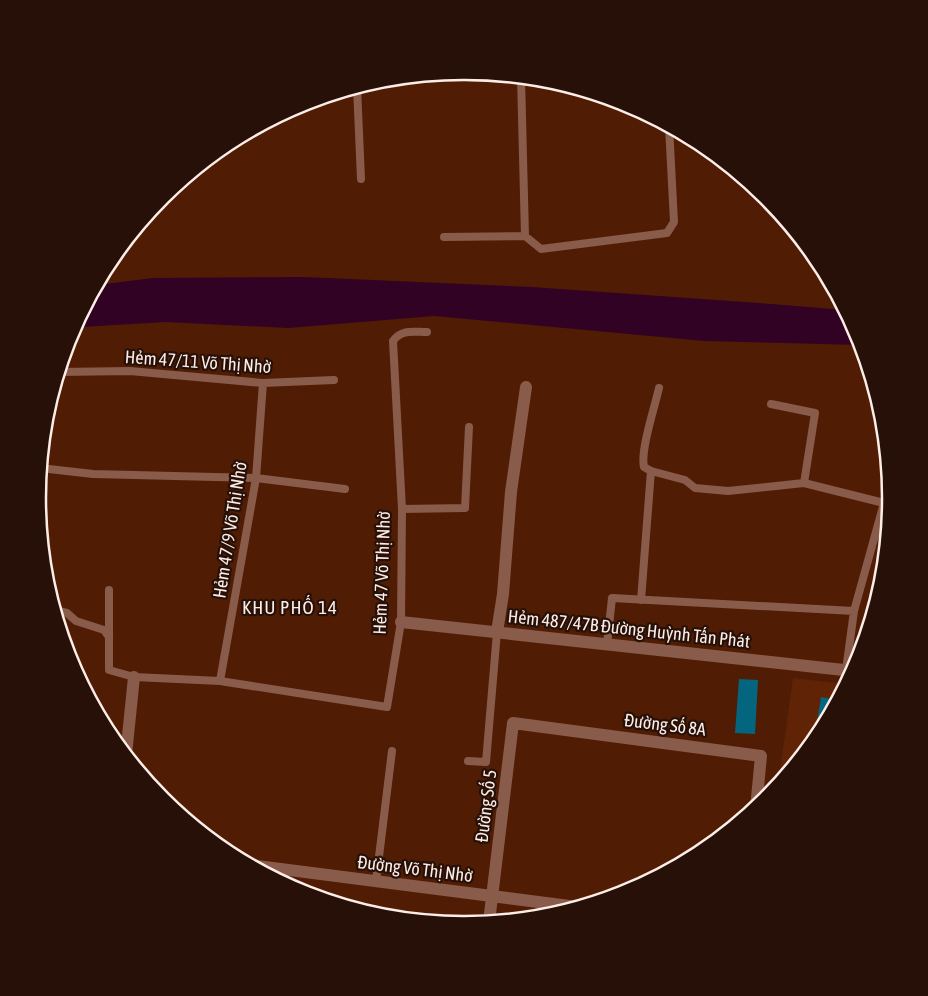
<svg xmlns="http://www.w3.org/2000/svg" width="928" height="996" font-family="'Asap Condensed',sans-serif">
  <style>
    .built { fill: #602305 }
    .water { fill: #310224 }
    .building { fill: #03667e }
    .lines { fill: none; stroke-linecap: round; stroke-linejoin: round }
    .service { stroke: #885b4a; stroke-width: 8 }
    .minor { stroke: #885b4a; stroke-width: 12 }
    .labels { text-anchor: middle; stroke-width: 4.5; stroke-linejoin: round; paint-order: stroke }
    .street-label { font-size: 18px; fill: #fcede8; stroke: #271007 }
    .neighbourhood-label { font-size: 19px; letter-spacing: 1px; fill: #fcede8; stroke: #271007 }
    .rim { fill: none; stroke: #fcede8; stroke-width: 2.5 }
  </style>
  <rect width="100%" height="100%" fill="#511c04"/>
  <path class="built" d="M793 678 846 684 818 735 778 785Z"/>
  <path class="water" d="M304 277 532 287 745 302 845 310 858 335 861 345 704 341 434 316 288 328 166 322 81 327 76 323 97 285 153 278Z"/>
  <path class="building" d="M739 679 758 680 755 734 735 733Z
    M821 697 837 700 818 735 814 741Z"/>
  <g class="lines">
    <path class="service" d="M521 77 525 236
      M568 86V88
      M357 87 361 179
      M444 237 525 236 541 249 667 233 674 222 669 126
      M59 372 130 371 263 383 334 380
      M659 388C655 406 640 451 644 467L651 471 685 480 695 488 728 491 804 483 884 503
      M771 404 815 413 804 483
      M40 468 93 474 256 478 345 489
      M402 509 465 508 469 427
      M109 590V670L134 677 220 681 387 707 401 622 402 509 393 341C401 329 413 332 427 332
      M641 600 651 471
      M54 610 67 613 76 621 104 630 109 637
      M607 644 612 598 854 611
      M846 670 854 611 884 503 889 480
      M220 681 256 478 263 383
      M468 761 486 762 497 632
      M376 881 392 751"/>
    <path class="minor" d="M401 622 853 671
      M497 632 503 594 511 492 526 387
      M126 755 134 677
      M250 865 577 907
      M489 922 513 723 761 756 756 808"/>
  </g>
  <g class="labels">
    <g class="street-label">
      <text transform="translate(198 362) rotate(4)" y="6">Hẻm 47/11 Võ Thị Nhờ</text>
      <text transform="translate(230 530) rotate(-81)" y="6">Hẻm 47/9 Võ Thị Nhờ</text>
      <text transform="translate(382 573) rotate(-88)" y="6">Hẻm 47 Võ Thị Nhờ</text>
      <text transform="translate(629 629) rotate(6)" y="6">Hẻm 487/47B Đường Huỳnh Tấn Phát</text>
      <text transform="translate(665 725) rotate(7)" y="6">Đường Số 8A</text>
      <text transform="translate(486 806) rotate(-83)" y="6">Đường Số 5</text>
      <text transform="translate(415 869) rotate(7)" y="6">Đường Võ Thị Nhờ</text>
    </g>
    <g class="neighbourhood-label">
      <text x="290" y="614">KHU PHỐ 14</text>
    </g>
  </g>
  <path d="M0 0H928V996H0ZM46 498a418 418 0 1 1 836 0a418 418 0 1 1-836 0Z" fill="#271007" fill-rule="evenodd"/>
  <path class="rim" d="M46 498a418 418 0 1 1 836 0a418 418 0 1 1-836 0Z"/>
</svg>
